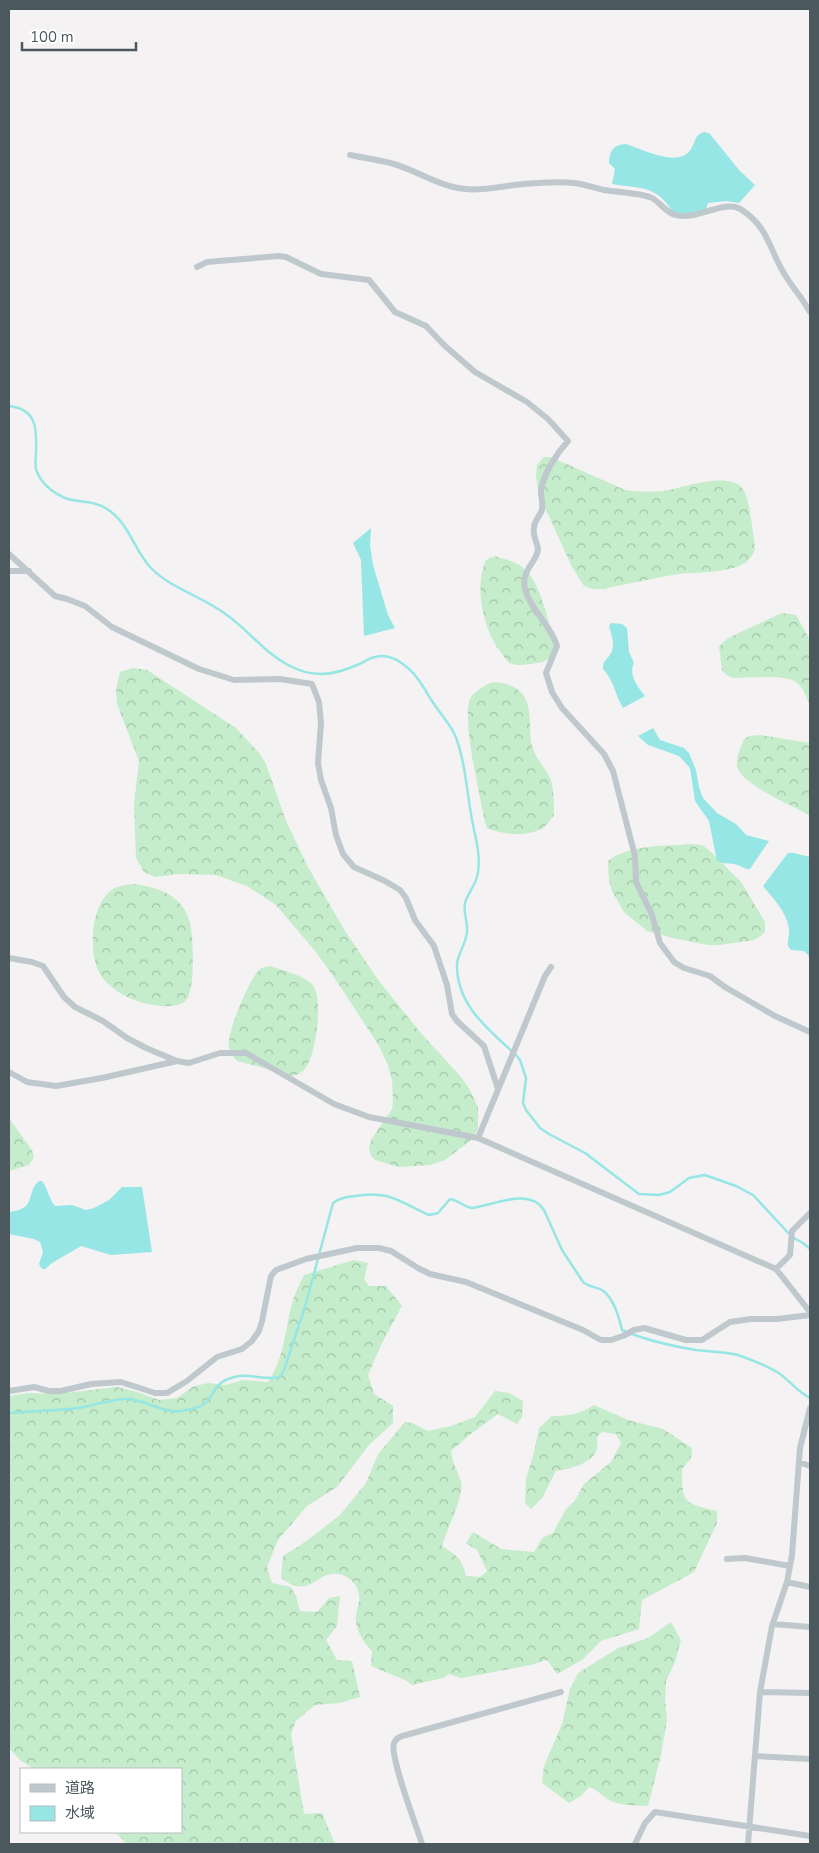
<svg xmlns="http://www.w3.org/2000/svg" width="819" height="1853" font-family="'Nunito Sans','Noto Sans JP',sans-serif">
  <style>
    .forest { fill: url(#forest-crowns) }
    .water { fill: #95e6e5 }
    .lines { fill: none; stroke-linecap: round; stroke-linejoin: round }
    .stream { stroke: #95e6e5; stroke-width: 2.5 }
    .street { stroke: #bfc9cd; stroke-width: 6 }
  </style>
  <defs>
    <pattern id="forest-crowns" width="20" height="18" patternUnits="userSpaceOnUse" patternTransform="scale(1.25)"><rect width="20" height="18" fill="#c5edcb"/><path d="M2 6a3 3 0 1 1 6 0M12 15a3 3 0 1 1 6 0" fill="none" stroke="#a2c3a8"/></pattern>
  </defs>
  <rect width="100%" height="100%" fill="#f4f2f2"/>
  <path class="forest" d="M544 457H551L625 490C638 492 651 492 664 491 682 488 729 471 742 488 750 496 753 535 755 548 753 559 744 565 733 568 716 573 697 572 679 574 654 578 628 584 603 589H593L584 586 572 567 538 492 536 475 537 465Z
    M495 556C503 559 514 561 521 566 541 580 549 625 556 648 554 657 545 663 536 663 528 664 518 667 510 663 506 661 503 655 500 651 483 629 474 586 486 560Z
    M782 613 796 615 810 640V705C806 697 803 687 796 682 785 674 747 678 733 678L726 675 722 670 719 647 723 642 730 637Z
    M133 668 147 670 236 728 260 754 266 764 286 821 308 867 345 931 379 981 420 1032 461 1077 470 1090 478 1107V1129L470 1141 445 1160 430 1165 399 1167 375 1160 371 1156 369 1148 371 1140 392 1109 393 1101 392 1080 388 1065 379 1046 340 986 316 952 276 905 247 886 216 875 179 874 155 877 144 872 136 858 134 805 139 761 117 704 116 689 120 672Z
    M493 682C506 683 516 685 524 696 532 709 529 728 531 742 535 760 545 766 551 780 554 791 554 805 554 815 551 819 547 825 543 828 528 837 503 835 487 828L485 822C481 799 460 715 471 697 475 691 487 684 493 682Z
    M761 735 810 743V815C794 807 744 785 738 769 734 761 741 747 744 739L749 736Z
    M691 844 702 845 710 851 741 882 765 922V931L762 935 754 940 720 945H708L673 938 647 931 624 912 612 891 609 881 608 861C626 845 667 846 691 844Z
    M135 884C152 887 171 891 182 906 185 910 188 916 189 920 194 932 195 989 187 999 185 1002 181 1004 178 1005 152 1010 118 998 102 977 87 956 90 904 113 889 120 885 127 885 135 884Z
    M270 966C281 970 305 976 312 984 324 998 316 1049 308 1064 305 1070 300 1074 293 1076L237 1061C233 1057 230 1053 229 1047 226 1034 249 980 259 970 262 967 265 967 270 966Z
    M9 1118 32 1150 34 1157 29 1165 9 1171Z
    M354 1260 368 1263 364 1279 369 1286H386L402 1306 382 1343 368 1375 374 1394 393 1406V1423L369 1445 337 1487 307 1506 278 1540 267 1567 272 1583 291 1587 296 1596 300 1611 317 1612 329 1598 340 1596 337 1626 326 1640 337 1660 352 1661 360 1697 339 1703 315 1705 296 1721 291 1734 304 1814 322 1813 335 1844H127L115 1832H181V1769H35L21 1761 9 1748V1396L28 1393 57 1394 117 1387 137 1392 159 1400 177 1398 194 1386 209 1383 225 1385 243 1380 268 1382C285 1358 285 1327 293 1300 296 1291 300 1283 304 1275Z
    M495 1391 509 1393 523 1401 522 1417 517 1424 498 1414 472 1433 451 1451C452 1463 458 1471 461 1482 464 1498 447 1528 442 1546 457 1556 462 1558 466 1576L480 1577 487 1571 477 1550 466 1543 473 1532 501 1549 534 1552 542 1538 553 1533 566 1509 574 1502 584 1484 611 1462 621 1443 616 1434 602 1432 597 1437C597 1441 598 1446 597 1449 592 1464 570 1469 556 1471L542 1498 531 1509 525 1503 526 1479 534 1452 539 1428 552 1416C569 1416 580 1414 594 1405L628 1420 663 1429 692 1448 691 1458 682 1469C682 1503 683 1503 717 1511V1523L694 1572 642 1600 639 1629 601 1641 582 1660 557 1674 547 1660 531 1665 461 1678 449 1674 443 1678 412 1685 405 1680 371 1666 372 1651C365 1645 356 1630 356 1621 355 1615 358 1607 359 1602 362 1584 344 1569 327 1575 316 1579 310 1589 295 1586 290 1585 285 1580 281 1578L283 1556 305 1542 340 1515 366 1483 378 1454 405 1422 412 1423 428 1431 451 1426 475 1417Z
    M671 1622 681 1640 675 1662 666 1681 665 1700 667 1720 661 1755 648 1806C636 1805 620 1806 609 1800 602 1796 597 1789 589 1787L581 1796 569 1803 542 1783 544 1766 562 1724 570 1689 578 1673 618 1648 648 1638Z"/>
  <path class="water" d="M705 132 710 134 739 170 755 185 739 203 726 201 708 203 706 210C695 215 681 215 670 211L671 209C654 184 638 189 612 184L615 169 609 163C610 150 613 145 626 144 645 150 683 171 693 145 696 138 697 133 705 132Z
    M371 528 370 545 373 565 388 615 395 628 364 636 361 560 353 543Z
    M611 623 622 624 627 628 629 652 634 663C628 675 638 687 645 696L623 708C615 695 614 680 603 669 602 660 609 659 612 651 615 643 611 634 609 626Z
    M653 728 660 740 684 748 689 753 696 770 699 787 703 798 717 813 736 824 746 835 769 841 750 869C744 870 741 865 734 864 728 863 722 864 717 861L709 821 695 801 690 768 679 756 648 745 638 736Z
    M788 853H794L810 857V957L804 951 791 950 788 946C787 940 790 936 789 930 788 914 773 898 763 886Z
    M39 1181H42C48 1189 49 1199 55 1206L72 1205 86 1210 94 1208 109 1200 122 1187H142L152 1252 111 1255 81 1246 52 1263 45 1269H42L39 1264 43 1252 40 1242 34 1239 9 1234V1212C38 1209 25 1193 39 1181Z"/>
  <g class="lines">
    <path class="stream" d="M9 406C37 409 37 429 36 453 36 459 34 466 37 472 42 484 54 493 65 498 79 503 94 500 107 509 129 523 133 548 150 567 170 588 201 596 224 613 247 628 263 652 288 665 312 678 332 676 357 665 363 663 369 658 375 657 394 652 413 670 422 685 426 690 428 696 432 701 439 712 448 722 454 733 464 754 467 791 471 814 474 833 481 853 478 872 477 884 468 892 465 903 463 913 468 922 467 932 466 944 458 953 457 964 456 1005 489 1030 516 1055L520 1060 526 1078 523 1103 526 1110 540 1128 549 1134 585 1153 639 1194 659 1195 670 1192 689 1178 705 1175 736 1186 753 1195 792 1237 803 1243 810 1249
      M9 1413C32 1411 55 1411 78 1408 94 1406 109 1399 126 1399 146 1399 162 1414 182 1411 188 1410 199 1408 204 1404 215 1396 212 1384 231 1378 247 1372 264 1381 280 1377L284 1370 305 1307 333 1203C339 1198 347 1197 355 1196 390 1190 399 1202 429 1215L438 1213 450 1199C458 1200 464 1207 472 1208 495 1205 529 1187 544 1210L562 1250 583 1282C589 1287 596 1287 602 1290 614 1298 619 1317 622 1330 645 1340 672 1346 696 1350 711 1352 724 1351 738 1355 752 1360 768 1366 780 1374 791 1382 798 1392 810 1398"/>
    <path class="street" d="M350 155C364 158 380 160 394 164 418 171 440 187 465 189 481 191 499 187 514 185 533 183 555 181 574 183 584 184 594 188 604 190 616 192 643 193 652 198 661 203 666 213 676 215 697 221 725 198 742 210 770 229 769 250 785 275 793 288 803 299 810 312
      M197 267 207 262 279 256 286 257 321 274 369 280 395 312 426 326 444 345 475 372 527 402 548 419 568 441C557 453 543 474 541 491 541 497 543 504 542 510 540 516 534 521 534 528 532 536 538 543 538 550 536 563 521 570 525 589 531 611 551 625 557 646L546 673 552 692 562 708 604 754 613 771 635 856 636 882 652 915 660 943 674 962 684 968 710 976 725 987 775 1016 810 1032
      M9 554 55 596 67 599 85 606 112 627 199 669 234 680 280 679 312 684 319 702 321 723 318 763 321 780 331 808 336 835 343 854 354 867 385 881 400 890 406 898 415 920 434 946 447 985 452 1014 457 1021 484 1046 498 1089
      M9 571H29
      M9 958 32 962 43 966 64 997 75 1007 103 1021 127 1038 146 1048 177 1061 189 1063 220 1053H246L334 1104 369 1117 478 1138 776 1269 810 1312
      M9 1072 27 1082 56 1086 102 1078 177 1061
      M478 1138 545 976 551 967
      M776 1269 790 1255 792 1231 810 1213
      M9 1391 34 1387 49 1391H61L91 1384 121 1382 155 1393H167L187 1381 217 1357 242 1349 252 1341 259 1331 262 1321 271 1276 276 1270 306 1259 357 1248H379L391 1251 418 1268 430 1274 466 1282 583 1330 601 1340H611L623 1336 634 1330 644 1328 686 1340H702L730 1322 751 1319H777L810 1315
      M799 1462 810 1466
      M727 1559 745 1558 790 1566
      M787 1582 810 1587
      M773 1624 810 1627
      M760 1692 810 1693
      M755 1756 810 1759
      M422 1844C417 1827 389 1756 394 1743 396 1738 401 1736 406 1735L561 1692
      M635 1844 645 1823 655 1812 810 1836
      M748 1844 760 1692 772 1626 787 1582 792 1555 800 1448 810 1408"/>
  </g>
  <rect width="819" height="1853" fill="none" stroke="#4b595e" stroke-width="20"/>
  <rect x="20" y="1768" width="162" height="65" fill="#ffffff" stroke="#b7bdbf"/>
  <rect x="30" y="1784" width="25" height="8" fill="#bfc9cd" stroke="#b7bdbf"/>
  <text x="65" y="1793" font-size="15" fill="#4b595e">道路</text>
  <rect x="30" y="1806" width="25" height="15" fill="#95e6e5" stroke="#b7bdbf"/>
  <text x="65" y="1818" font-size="15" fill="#4b595e">水域</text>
  <path d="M22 42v8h114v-8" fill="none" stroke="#4b595e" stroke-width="2.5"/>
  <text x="30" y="42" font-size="15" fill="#4b595e" stroke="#ffffff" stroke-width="4" paint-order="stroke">100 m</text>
</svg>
